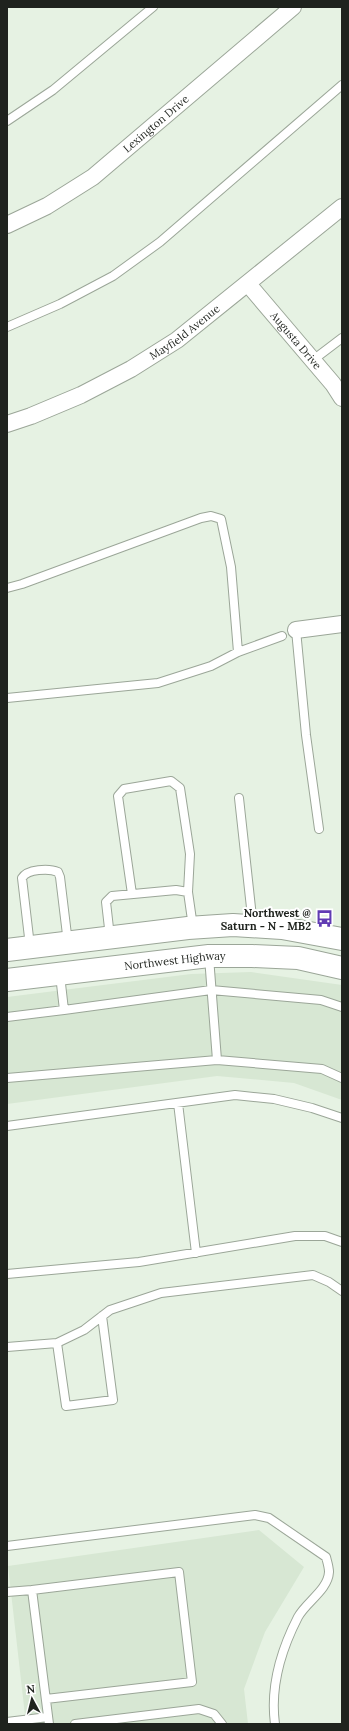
<svg xmlns="http://www.w3.org/2000/svg" width="349" height="1731" font-family="Lora,serif">
  <style>
    .built { fill: #d7e7d3 }
    .lines { fill: none; stroke-linecap: round; stroke-linejoin: round }
    .lane-casing { stroke: #9ba698; stroke-width: 10 }
    .street-casing { stroke: #9ba698; stroke-width: 18 }
    .secondary-casing { stroke: #9ba698; stroke-width: 24 }
    .lane { stroke: #fff; stroke-width: 8 }
    .street { stroke: #fff; stroke-width: 16 }
    .secondary { stroke: #fff; stroke-width: 22 }
    .labels { text-anchor: middle; stroke-width: 4; stroke-linejoin: round; paint-order: stroke }
    .street-label { font-size: 11px; fill: #1f231e; stroke: #fff }
    .poi-label { font-size: 11px; font-weight: bold; fill: #1f231e; stroke: #fff; text-anchor: end }
  </style>
  <rect width="100%" height="100%" fill="#e6f2e3"/>
  <path class="built" d="M251 972 342 985V1100L294 1083 217 1076 7 1104V997L191 974Z
    M259 1530 304 1567 265 1632 244 1689 248 1724H26L8 1566Z"/>
  <g class="lines">
    <defs>
      <path id="lane" d="M7 121 53 90 153 7
        M7 327 60 304 113 276 160 242 342 85
        M313 360 342 338
        M7 588 22 584 201 518 211 516 221 519 231 567 238 652
        M296 630 306 735 319 829
        M7 698 158 683 211 666 238 652 282 636
        M239 798 253 926
        M132 894 118 796 124 789 171 781 180 788 190 854 188 892
        M110 937 106 902 112 896 176 890 188 892 193 927
        M30 946 22 878C27 869 49 868 58 872L60 877 68 943
        M209 957 217 1060 322 1069 342 1078
        M64 1010 211 990 321 1000 342 1007
        M7 1017 64 1010 60 975
        M7 1078 217 1060
        M178 1103 196 1253
        M7 1126 235 1095 274 1099 312 1108 342 1118
        M7 1274 139 1262 295 1236H325L342 1242
        M57 1343 66 1406 113 1400 102 1316
        M7 1347 57 1343 84 1330 110 1310 161 1293 313 1275 329 1282 342 1291
        M7 1546 255 1515 269 1518 326 1557C327 1561 329 1567 329 1572 328 1590 306 1602 298 1617 281 1650 270 1687 275 1724
        M7 1592 32 1590
        M46 1699 192 1682 179 1572 32 1590 49 1724
        M7 1722 48 1717
        M75 1724 199 1709 214 1714 222 1724"/>
      <g id="street">
        <path id="s1" d="M7 225 47 206 93 177 293 7"/>
        <path id="s2" d="M248 284 333 384 342 398"/>
        <path id="s3" d="M7 424 31 416 81 395 131 369 177 340 342 207"/>
        <path d="M296 630 342 624"/>
      </g>
      <g id="secondary">
        <path d="M7 950 188 928 233 925 282 928 342 939"/>
        <path id="s4" d="M7 980 209 956H252L298 958 342 968"/>
      </g>
    </defs>
    <use href="#lane" class="lane-casing"/>
    <use href="#street" class="street-casing"/>
    <use href="#secondary" class="secondary-casing"/>
    <use href="#lane" class="lane"/>
    <use href="#street" class="street"/>
    <use href="#secondary" class="secondary"/>
  </g>
  <defs>
    <symbol id="bus-bare" viewBox="-9 -9 18 18"><path d="M-5-6H5V4H4V6H2V4H-2V6H-4V4H-5ZM-3.5-4V0h7V-4ZM-3.5 1.2v1.5H-2V1.2ZM2 1.2v1.5H3.5V1.2Z" fill="#603bb3" stroke="#fff" stroke-width="2.5" paint-order="stroke"/></symbol>
  </defs>
  <g fill-rule="evenodd">
    <use href="#bus-bare" x="312" y="906" width="25" height="25"/>
  </g>
  <g class="labels">
    <g class="street-label">
      <text dy="4" stroke="none"><textPath href="#s1" startOffset="181">Lexington Drive</textPath></text>
      <text dy="4" stroke="none"><textPath href="#s3" startOffset="201">Mayfield Avenue</textPath></text>
      <text dy="4" stroke="none"><textPath href="#s2" startOffset="74">Augusta Drive</textPath></text>
      <text dy="4" stroke="none"><textPath href="#s4" startOffset="169">Northwest Highway</textPath></text>
    </g>
    <g class="poi-label">
      <text x="311" y="917">Northwest @<tspan x="311" dy="13">Saturn - N - MB2</tspan></text>
    </g>
  </g>
  <rect width="349" height="1731" fill="none" stroke="#1f231e" stroke-width="16"/>
  <g transform="translate(32 1699) rotate(353)" stroke="#ffffff" stroke-width="3" paint-order="stroke">
  <path d="M0-3L7 15L0 10L-7 15Z" fill="#1f231e"/>
  <text y="-6" font-size="11" font-weight="bold" text-anchor="middle" fill="#1f231e">N</text>
  </g>
</svg>
